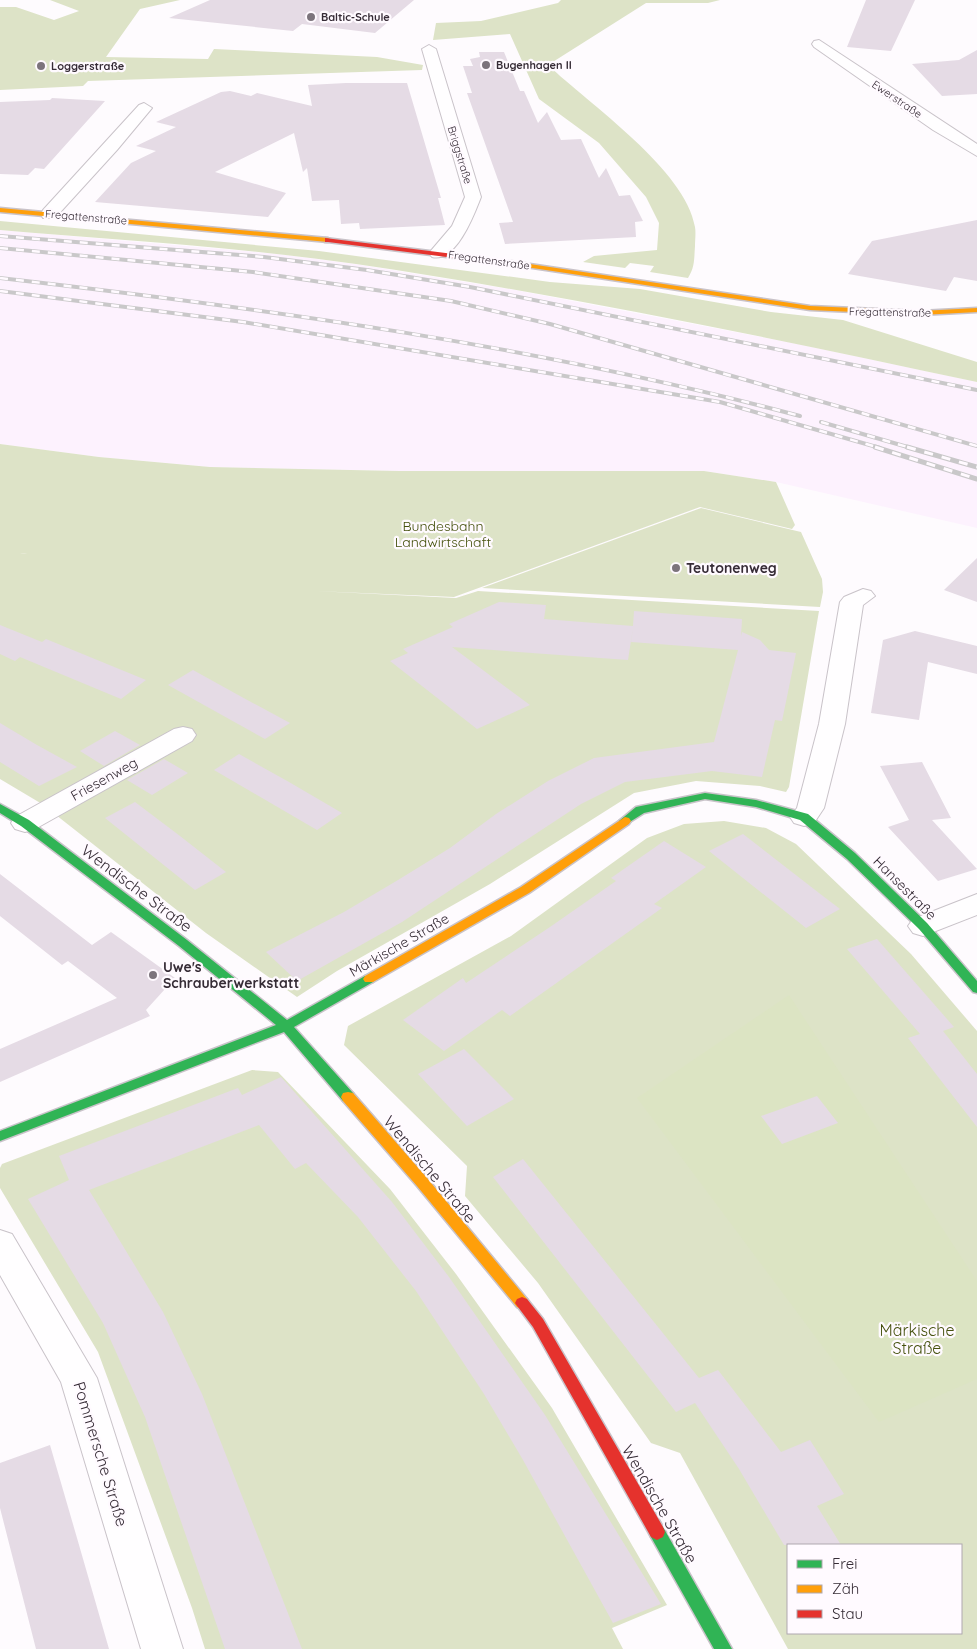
<svg xmlns="http://www.w3.org/2000/svg" width="977" height="1649" font-family="Quicksand,sans-serif">
  <style>
    .built { fill: #fdf2fe }
    .green { fill: #dde3c7; fill-rule: evenodd }
    .forest { fill: #dce4c3 }
    .building { fill: #e5dbe5 }
    .lines { fill: none; stroke-linecap: round; stroke-linejoin: round }
    .street-casing { stroke: #c9c3c9; stroke-width: 2 }
    .fast-casing { stroke: #c9c3c9; stroke-width: 3 }
    .slow-casing { stroke: #c9c3c9; stroke-width: 3 }
    .jam-casing { stroke: #c9c3c9; stroke-width: 3 }
    .street { fill: #fffeff; fill-rule: evenodd }
    .fast { fill: #30b455; fill-rule: evenodd }
    .slow { fill: #ff9f0a; fill-rule: evenodd }
    .jam { fill: #e5322d; fill-rule: evenodd }
    .rail-far1-casing { stroke: #c9c8c9; stroke-width: 4 }
    .rail-casing { stroke: #c9c8c9; stroke-width: 5 }
    .rail-far1 { stroke: #fffaff; stroke-width: 2.5; stroke-dasharray: 8; stroke-linecap: butt }
    .rail { stroke: #fffaff; stroke-width: 3; stroke-dasharray: 9; stroke-linecap: butt }
    .poi-dot { fill: #7c747c; stroke: #fffaff; stroke-width: 2 }
    .labels { text-anchor: middle; stroke-width: 4.5; stroke-linejoin: round; paint-order: stroke }
    .far-poi-label { font-size: 11px; font-weight: bold; fill: #362c36; stroke: #fffaff; text-anchor: start }
    .far-street-label { font-size: 11px; fill: #362c36; stroke: #fffaff }
    .park-label { font-size: 14px; fill: #46520e; stroke: #fffaff }
    .poi-label { font-size: 14px; font-weight: bold; fill: #362c36; stroke: #fffaff; text-anchor: start }
    .street-label { font-size: 14px; fill: #362c36; stroke: #fffaff }
    .near-street-label { font-size: 16px; fill: #362c36; stroke: #fffaff }
    .near-park-label { font-size: 16px; fill: #46520e; stroke: #fffaff }
  </style>
  <rect width="100%" height="100%" fill="#fefbfe"/>
  <path class="built" d="M0 230 278 254 355 264 515 290 798 344 977 382V528L776 482 704 471H399L210 467 99 457 0 444Z"/>
  <path class="green" d="M50 0H180L140 9 106 57 208 59 214 49 377 57 423 65 422 70 88 81 83 86 0 90V7H16L54 20 79 11Z
    M561 0H720L708 3H646L548 65C589 104 686 170 695 227 696 233 695 240 695 246 694 259 695 267 688 278L650 272 654 266 630 263 625 268 583 262 594 256 657 250 659 223 646 197 599 143 539 99 510 34 433 40 436 23 481 21 558 3Z
    M0 221 319 251 550 282 640 289 771 312 843 320 977 362V382C771 338 565 295 356 264 238 247 119 240 0 230Z
    M0 444 99 457 210 467 399 471H704L776 482 795 525 792 529 700 507 454 597 315 591 456 598 478 591 819 611 789 787 786 792 760 786 696 781 634 793 490 884 337 971 297 997 206 933 42 804 0 779V550L27 554 0 550Z
    M701 508 801 532 822 579 823 592 820 607 482 588Z
    M724 821 766 828 796 844 911 954 977 1031V1649H788L680 1453 651 1443 538 1283 465 1196 467 1166 344 1045 348 1026 511 936 647 838 684 824ZM788 1545H961V1633H788Z
    M252 1070 278 1072 390 1189 456 1274 552 1408 667 1605 612 1628 623 1649H205L192 1608 98 1352 0 1188V1168L2 1164Z"/>
  <path class="forest" d="M789 995 977 1281V1379L879 1422 637 1098Z"/>
  <path class="building" d="M210 0H414L375 33 302 24 293 31 169 18Z
    M866 0H915L891 51 847 47Z
    M977 50V94L942 96 912 64 959 60Z
    M479 52H504L520 91H524L538 123 547 112 561 140 581 139 599 178 606 168 619 196 630 195 643 221 635 222 636 237 505 244 499 223 513 222 467 93H472L463 66H473L470 59 480 57Z
    M346 83H407L441 198H438L445 225 360 229 359 223 341 224 339 200 312 201 307 168 303 172 294 133 215 172 286 193 268 217 95 202 131 163 156 151 136 146 176 127 156 122 221 92 230 91 251 96 257 93 312 106 308 85Z
    M52 98 105 101 44 169 35 168 28 175 0 174V102L50 100Z
    M977 220V281L954 277 946 291 848 274 872 241Z
    M977 558V602L944 590Z
    M499 602 546 605 544 619 633 626 634 611 742 619 741 637 742 632 760 640 769 650 796 653 782 721 775 720 762 777 712 771 625 782 581 804 402 922 297 981 266 952 344 912 398 880 450 848 496 814 548 781 594 758 714 742 738 650 631 642 633 628 628 660 452 647 530 705 477 729 390 661 408 653 403 649 453 627 449 624Z
    M0 625 42 642 46 639 146 680 121 699 20 657 15 661 0 654Z
    M915 631 977 646V674L928 662 919 720 871 713 883 640Z
    M193 670 240 696 290 723 265 739 168 685Z
    M0 723 37 745 77 767 39 786 0 762Z
    M115 731 140 745 104 766 80 751Z
    M239 754 289 782 342 813 317 830 214 770Z
    M164 759 188 773 152 795 127 780Z
    M922 762 951 818 932 820 977 869 938 881 888 827 909 820 880 766Z
    M135 802 180 836 226 872 195 890 105 818Z
    M743 834 819 893 840 909 806 928 709 851Z
    M664 841 706 867 654 904 662 908 510 1016 502 1010 444 1051 403 1020 463 978 466 983 550 927 616 881 611 878Z
    M0 874 92 945 111 932 175 978 146 1010 150 1016 0 1082V1049L117 998 68 961 62 965 0 916Z
    M877 939 954 1027 943 1031 977 1074V1127L908 1038 920 1034 847 949Z
    M464 1049 514 1099 467 1126 418 1074Z
    M281 1077 392 1202 449 1277 545 1415 661 1604 613 1623 523 1460 484 1394 416 1291 358 1217 306 1163 295 1169 259 1125 89 1190 163 1312 202 1394 302 1649H225L145 1417 103 1323 28 1199 69 1180 59 1156 238 1088 242 1095Z
    M817 1096 838 1123 782 1144 761 1116Z
    M523 1159 699 1378 718 1370 781 1452 810 1440 844 1494 817 1506 841 1545H784L739 1469 695 1403 676 1412 493 1177Z
    M50 1445 77 1538 109 1649H36L0 1508V1463Z"/>
  <g class="lines">
    <defs>
      <path id="street" d="M819 40 977 144V156L933 130 814 47 812 44 814 41Z
        M429 45 436 49 481 197C474 215 456 263 432 257L429 253 452 226 465 197 422 49Z
        M144 103 152 108 117 150 55 218H43L41 214 43 210 139 105Z
        M863 589 871 591 875 596 863 605 845 724 824 808 814 823 804 826 794 823 790 817 797 808 819 724 840 602 844 597Z
        M183 727 192 729 196 735 192 741 35 829 25 832 15 829 11 823 15 817 174 729Z
        M977 894V915L923 936 913 933 908 926 913 919Z
        M0 1230 12 1234 97 1378 183 1649H141L61 1382 0 1275Z"/>
      <path id="fast" d="M705 793 756 800 808 814 855 853 927 923 977 981V993L973 992 919 929 847 859 800 820 756 807 705 799 644 813 625 825 619 821 636 807Z
        M0 804 29 820 187 940 287 1020 365 976H373L375 979 373 982 294 1027 353 1093 355 1097 353 1101 348 1102 343 1101 284 1032 0 1141V1131L276 1025 179 946 21 826 0 813Z
        M657 1524 663 1527 732 1649H714L651 1537 649 1532 651 1527Z"/>
      <path id="slow" d="M0 208 328 238 332 240 328 242 0 212Z
        M523 263 810 306 921 311 977 308V312L921 315 810 310 526 267 522 265Z
        M625 817 629 818 631 821 629 824 529 893 373 982H365L363 979 365 976 521 887Z
        M348 1092 353 1093 427 1178 527 1299 529 1303 527 1307 522 1309 517 1307 417 1186 343 1101 341 1097 343 1093Z"/>
      <path id="jam" d="M325 238 526 263 530 265 526 267 328 242H325Z
        M522 1297 527 1299 543 1319 663 1527 665 1532 663 1537 657 1540 651 1537 533 1327 515 1303 517 1299Z"/>
    </defs>
    <use href="#street" class="street-casing"/>
    <use href="#fast" class="fast-casing"/>
    <use href="#slow" class="slow-casing"/>
    <use href="#jam" class="jam-casing"/>
    <use href="#street" class="street"/>
    <use href="#fast" class="fast"/>
    <use href="#slow" class="slow"/>
    <use href="#jam" class="jam"/>
    <defs>
      <path id="rail-far1" d="M0 236 264 257 367 270 470 287 977 390
        M0 248 253 272 451 301 550 324 977 446
        M0 278C269 309 539 346 800 416
        M0 291 243 322 720 402 880 448
        M821 422 911 448"/>
      <path id="rail" d="M875 447 977 479
        M907 447 977 467"/>
    </defs>
    <use href="#rail-far1" class="rail-far1-casing"/>
    <use href="#rail" class="rail-casing"/>
    <use href="#rail-far1" class="rail-far1"/>
    <use href="#rail" class="rail"/>
  </g>
  <g class="poi-dot">
    <circle cx="311" cy="17" r="5"/>
    <circle cx="486" cy="65" r="5"/>
    <circle cx="41" cy="66" r="5"/>
    <circle cx="676" cy="568" r="5"/>
    <circle cx="153" cy="975" r="5"/>
  </g>
  <g class="labels">
    <g class="far-poi-label">
      <text x="321" y="21">Baltic-Schule</text>
      <text x="496" y="69">Bugenhagen II</text>
      <text x="51" y="70">Loggerstraße</text>
    </g>
    <g class="far-street-label">
      <text transform="translate(897 99) rotate(34)" y="4">Ewerstraße</text>
      <text transform="translate(460 155) rotate(73)" y="4">Briggstraße</text>
      <text transform="translate(86 217) rotate(5)" y="4">Fregattenstraße</text>
      <text transform="translate(489 260) rotate(8)" y="4">Fregattenstraße</text>
      <text transform="translate(890 312) rotate(1)" y="4">Fregattenstraße</text>
    </g>
    <g class="park-label">
      <text x="443" y="531">Bundesbahn<tspan x="443" dy="16">Landwirtschaft</tspan></text>
    </g>
    <g class="poi-label">
      <text x="686" y="573">Teutonenweg</text>
      <text x="163" y="972">Uwe's<tspan x="163" dy="16">Schrauberwerkstatt</tspan></text>
    </g>
    <g class="street-label">
      <text transform="translate(104 779) rotate(-29)" y="5">Friesenweg</text>
      <text transform="translate(905 888) rotate(45)" y="5">Hansestraße</text>
      <text transform="translate(399 945) rotate(-30)" y="5">Märkische Straße</text>
    </g>
    <g class="near-street-label">
      <text transform="translate(137 888) rotate(37)" y="6">Wendische Straße</text>
      <text transform="translate(430 1169) rotate(50)" y="6">Wendische Straße</text>
      <text transform="translate(101 1454) rotate(73)" y="6">Pommersche Straße</text>
      <text transform="translate(660 1504) rotate(60)" y="6">Wendische Straße</text>
    </g>
    <g class="near-park-label">
      <text x="917" y="1336">Märkische<tspan x="917" dy="18">Straße</tspan></text>
    </g>
  </g>
  <rect x="787" y="1544" width="175" height="90" fill="#fffaff" stroke="#afa8af"/>
  <rect x="797" y="1560" width="25" height="8" fill="#30b455" stroke="#afa8af"/>
  <text x="832" y="1569" font-size="15" fill="#362c36">Frei</text>
  <rect x="797" y="1585" width="25" height="8" fill="#ff9f0a" stroke="#afa8af"/>
  <text x="832" y="1594" font-size="15" fill="#362c36">Zäh</text>
  <rect x="797" y="1610" width="25" height="8" fill="#e5322d" stroke="#afa8af"/>
  <text x="832" y="1619" font-size="15" fill="#362c36">Stau</text>
</svg>
